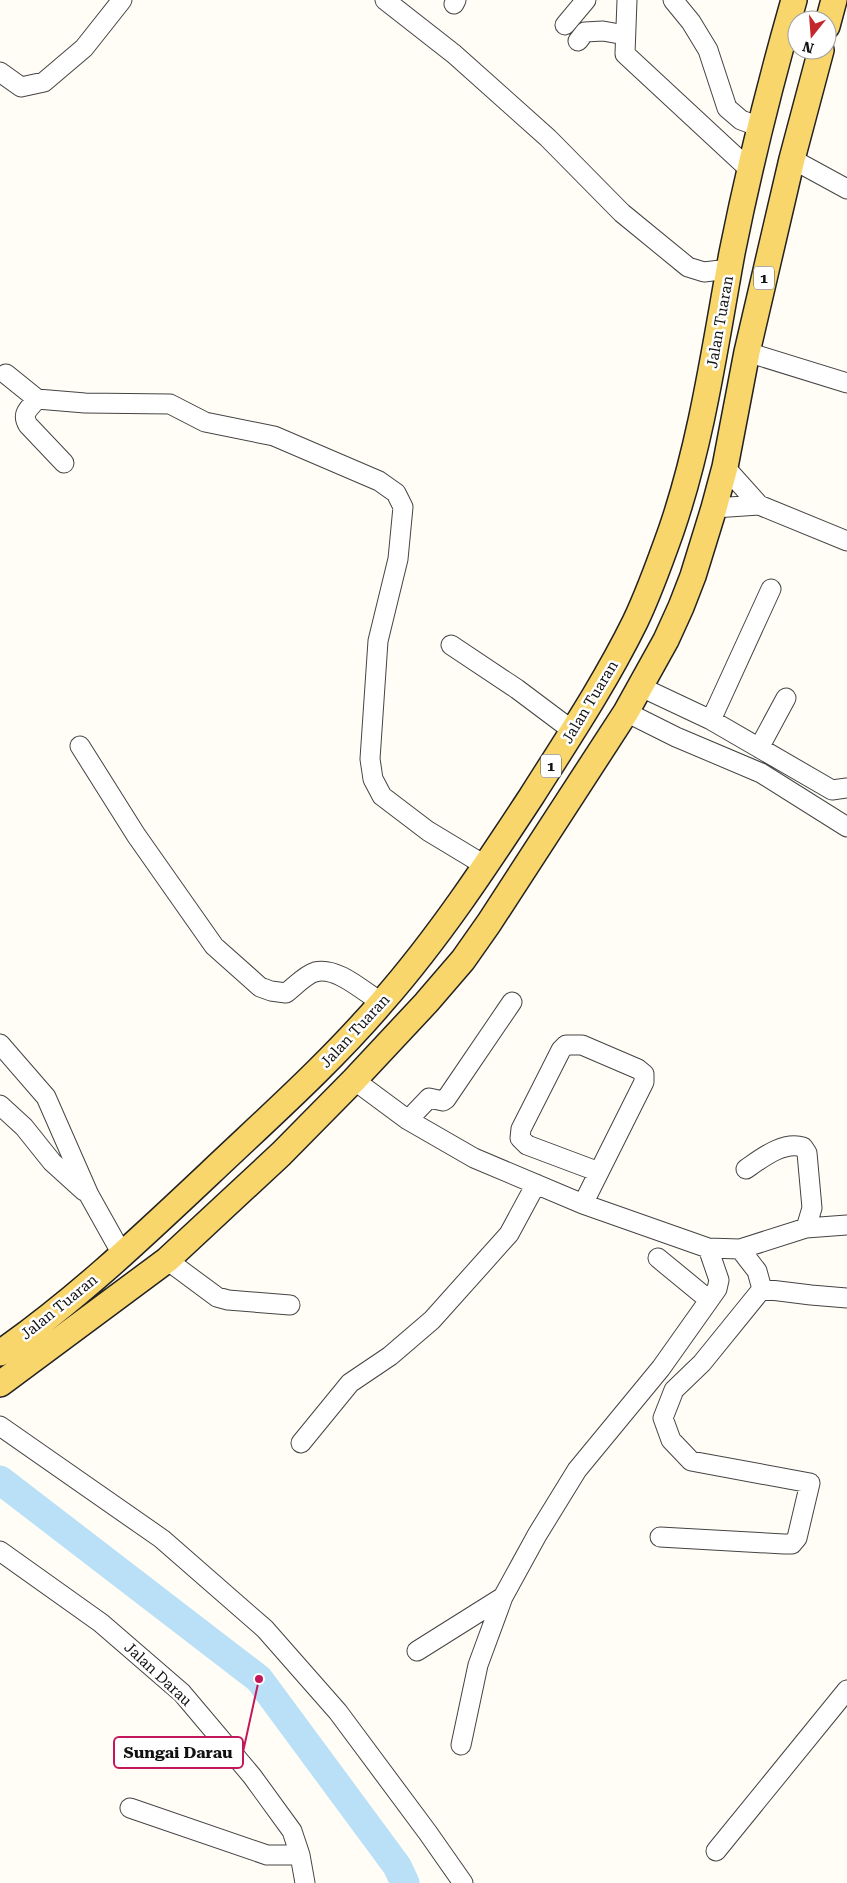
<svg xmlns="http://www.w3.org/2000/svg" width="847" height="1883" font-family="'Roboto Serif',serif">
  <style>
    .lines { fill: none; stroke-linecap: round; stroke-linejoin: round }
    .river { stroke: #b9e0f7; stroke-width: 29 }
    .minor-casing { stroke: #444; stroke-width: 21 }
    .major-casing { stroke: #222; stroke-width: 28 }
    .minor { stroke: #fff; stroke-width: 19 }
    .major { stroke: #f9d66b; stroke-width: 25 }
    .labels { text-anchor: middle; stroke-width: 5; stroke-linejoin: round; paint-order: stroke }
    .shield { fill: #fff; stroke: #585858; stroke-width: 1 }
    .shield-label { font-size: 14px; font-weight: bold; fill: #111 }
    .street-label { font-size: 15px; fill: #111; stroke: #fff }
    .leader { fill: none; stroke: #c2185b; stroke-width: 2 }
    .callout-dot { fill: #c2185b; stroke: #fff; stroke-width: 2 }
    .callout { fill: #fff; stroke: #c2185b; stroke-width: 2 }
    .callout-label { font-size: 16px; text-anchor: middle; font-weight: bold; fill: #111 }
  </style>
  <rect width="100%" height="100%" fill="#fffdf5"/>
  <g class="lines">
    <path class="river" d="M0 1480 259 1679 397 1866 405 1883"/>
    <defs>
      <path id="minor" d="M385 0 454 54 548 138 622 213 688 267 704 272 729 269
        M627 0 625 54 750 170
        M673 0 691 22 708 50 727 108 741 120 760 127
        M454 4 456 0
        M565 25 586 0
        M578 41 585 32 603 31 625 35
        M0 72 21 87 44 82 84 48 122 0
        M792 159 847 189
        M747 352 847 383
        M6 374 37 399 85 403 170 404 205 422 274 436 379 481 396 493 403 507 398 559 378 641 370 759 373 779 382 796 428 831 486 866
        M37 399C29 409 21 413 28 425L64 463
        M725 467 759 505 847 541
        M714 508 759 505
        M451 645 517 689 573 731
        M641 687 711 720 832 790 847 788
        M626 712 676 737 761 773 847 827
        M711 720 771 589
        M80 746 136 835 214 946 260 987 271 991 286 993C294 987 305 975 315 972 337 966 364 992 382 1003
        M759 748 786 698
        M0 1044 46 1097 89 1195 122 1254
        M354 1080 408 1120 474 1158 583 1204 708 1248 740 1249 806 1228 847 1225
        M0 1105 24 1127 52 1162 84 1191
        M408 1120 429 1098 443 1101 446 1099 512 1002
        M746 1169C762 1158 783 1141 803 1147L807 1153 812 1208 806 1228
        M583 1204 644 1082V1074L638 1069 582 1045H566L561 1050 521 1129 520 1138 527 1145 599 1172
        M658 1258 709 1300
        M167 1260 217 1297 228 1300 290 1305
        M762 1289 811 1295 847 1298
        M0 1426 162 1539 265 1629 338 1712 428 1833 463 1883
        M301 1443 350 1383 390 1356 432 1320 509 1234 536 1184
        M660 1537 784 1544H792L797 1538 810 1483 691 1461 671 1440 663 1418 674 1390 702 1363 762 1289 757 1271 740 1249
        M0 1551 101 1623 182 1693 252 1776 292 1831 300 1855 305 1883
        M417 1651 503 1597 537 1535 577 1470 661 1368 717 1289 719 1280 708 1248
        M461 1745 478 1665 503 1597
        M130 1808 267 1855H300
        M716 1851 847 1690"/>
      <path id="major" d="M827 26 834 0
        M0 1353C76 1300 143 1236 210 1173 269 1117 330 1063 383 1001 439 937 485 867 531 797 567 740 605 683 635 622 649 593 660 562 671 531 702 441 715 346 732 253 749 168 770 84 794 0
        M0 1384 167 1260 281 1154 354 1080 426 1003 463 960 489 923 626 712 666 640 681 607 693 576 714 508 725 467 747 352 792 159 821 50"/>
    </defs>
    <use href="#minor" class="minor-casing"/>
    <use href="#major" class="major-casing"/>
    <use href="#minor" class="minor"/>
    <use href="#major" class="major"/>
  </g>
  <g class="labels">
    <g class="shield">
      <rect x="754" y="266.5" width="20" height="23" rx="4"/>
      <rect x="541" y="754.5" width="20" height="23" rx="4"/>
    </g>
    <g class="shield-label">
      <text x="764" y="283">1</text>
      <text x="551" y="771">1</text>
    </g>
    <g class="street-label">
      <text transform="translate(720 322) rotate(-80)" y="5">Jalan Tuaran</text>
      <text transform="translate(590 702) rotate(-59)" y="5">Jalan Tuaran</text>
      <text transform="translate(355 1031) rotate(-47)" y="5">Jalan Tuaran</text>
      <text transform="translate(59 1307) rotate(-39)" y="5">Jalan Tuaran</text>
      <text transform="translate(158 1674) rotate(43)" y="5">Jalan Darau</text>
    </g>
  </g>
  <path class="leader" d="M259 1679L243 1752"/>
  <circle class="callout-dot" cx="259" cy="1679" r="5"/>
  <rect class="callout" x="114" y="1737" width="129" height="31" rx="5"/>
  <g class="callout-label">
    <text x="178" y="1758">Sungai Darau</text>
  </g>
  <g transform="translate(812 35) rotate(197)"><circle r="24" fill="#ffffff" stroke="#a0a0a0"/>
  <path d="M0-4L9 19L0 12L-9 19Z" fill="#c4262e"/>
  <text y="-8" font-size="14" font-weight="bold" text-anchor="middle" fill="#111111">N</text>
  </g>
</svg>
